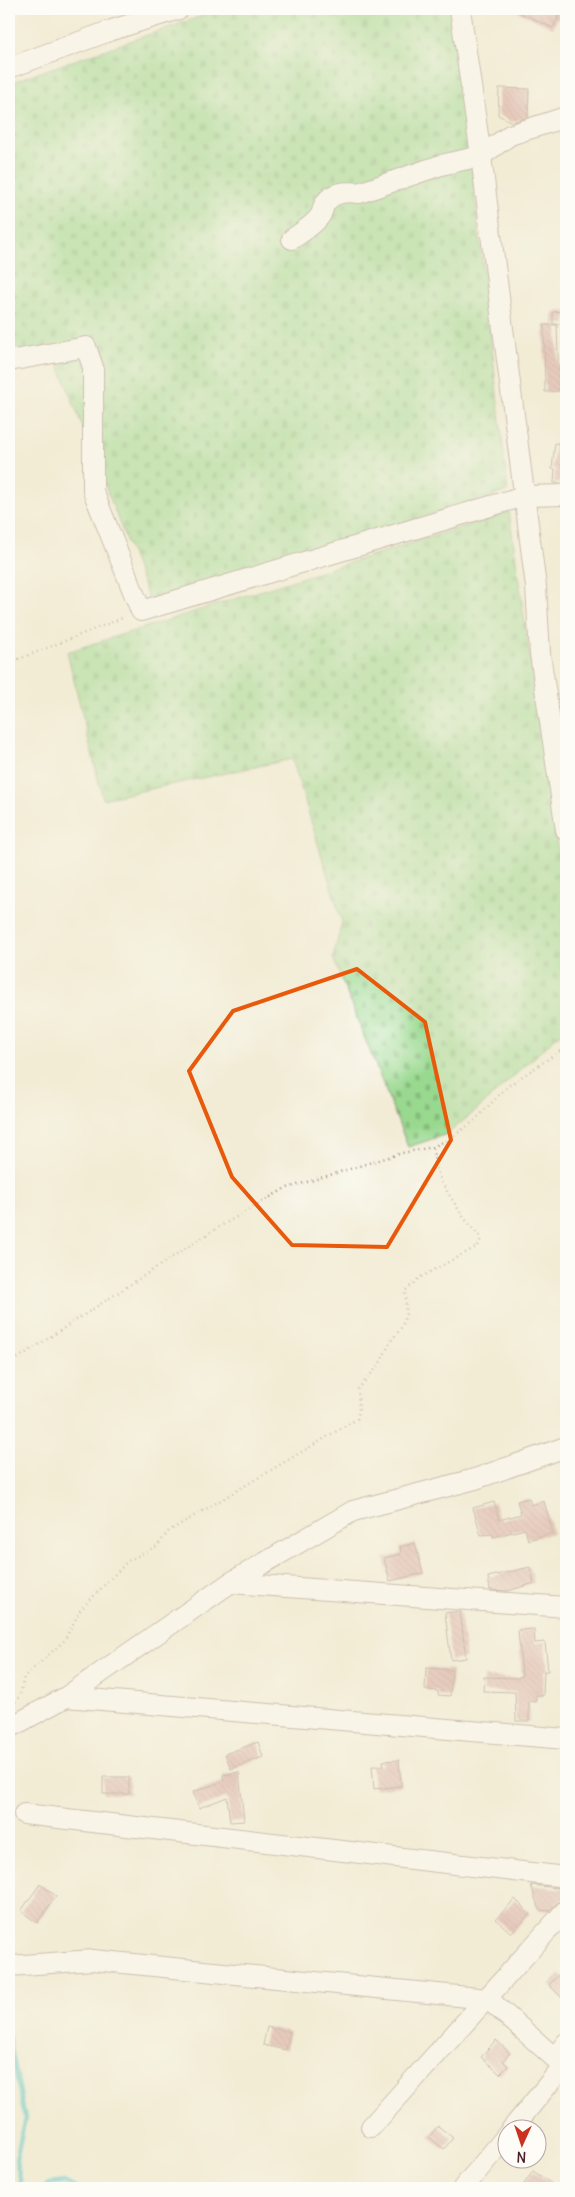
<svg xmlns="http://www.w3.org/2000/svg" width="575" height="2197" font-family="Delius,sans-serif">
  <style>
    .cemetery { fill: url(#cemetery-stones); stroke: #727c5d }
    .lines { fill: none; stroke-linecap: round; stroke-linejoin: round }
    .stream { stroke: #57c5cb; stroke-width: 4.5 }
    .building { fill: url(#building-back-hatch) }
    .minor-casing { stroke: #9e8680; stroke-width: 22 }
    .path { stroke: #9e8680; stroke-width: 2.5; stroke-dasharray: 1 4; stroke-linecap: butt }
    .minor { stroke: #fff; stroke-width: 20 }
    .marked { fill: none; stroke: #e8590c; stroke-width: 4; stroke-linejoin: round }
  </style>
  <defs>
    <pattern id="cemetery-stones" width="16" height="16" patternUnits="userSpaceOnUse" patternTransform="scale(1.25)"><rect width="16" height="16" fill="#99d98f"/><path d="M2 7V4a2 2 0 0 1 4 0v3zM10 15v-3a2 2 0 0 1 4 0v3z" fill="#85ba7c"/></pattern>
    <pattern id="building-back-hatch" width="6" height="6" patternUnits="userSpaceOnUse" patternTransform="scale(1.25)"><rect width="6" height="6" fill="#d9a09e"/><path d="M-1 5l2 2M0 0l6 6M5-1l2 2" fill="none" stroke="#b28281"/></pattern>
  </defs>
  <rect width="100%" height="100%" fill="#fdfcf7"/>
  <filter id="ink" filterUnits="userSpaceOnUse"><feTurbulence type="fractalNoise" baseFrequency=".02" numOctaves="2"/><feDisplacementMap in="SourceGraphic" scale="10" xChannelSelector="R" yChannelSelector="G"/><feConvolveMatrix kernelMatrix="1 2 1 2 8 2 1 2 1" color-interpolation-filters="sRGB"/></filter>
  <filter id="wash" filterUnits="userSpaceOnUse"><feTurbulence type="fractalNoise" baseFrequency=".0096" numOctaves="4" result="noise"/><feDisplacementMap in="SourceGraphic" scale="20" xChannelSelector="R" yChannelSelector="G"/><feGaussianBlur stdDeviation="1.12" result="paint"/><feColorMatrix in="noise" values="0 0 0 0 0 0 0 0 0 0 0 0 0 0 0 0 0 1.4 0 .05"/><feComposite in="paint" operator="in"/></filter>
  <g filter="url(#wash)">
    <rect width="100%" height="100%" fill="#f2ecd6"/>
    <path class="cemetery" d="M222 9H454L508 491 149 600 52 347 9 358V83Z
      M509 512 566 908V1028L478 1109 447 1134 408 1147 333 958 342 922 292 759 103 799 67 652Z"/>
    <g class="lines">
      <path class="stream" d="M9 2038 25 2118 16 2160 22 2188
        M44 2188 48 2184 64 2182 76 2188"/>
    </g>
    <g id="blocks">
      <path class="building" d="M512 9H551L560 13 553 28Z
        M499 88 529 89 528 117 512 122 498 115Z
        M566 311V324H553V312Z
        M544 325H557L559 391 545 392Z
        M555 443 566 444V483H554L555 469H552Z
        M529 1498 531 1505 544 1501 553 1533 528 1540 525 1529 493 1537V1534L481 1535 473 1508 494 1502 499 1520 521 1514 517 1501Z
        M415 1543 423 1573 390 1581 384 1558 401 1554 400 1547Z
        M530 1567 534 1583 508 1591 490 1590 488 1577Z
        M460 1611 466 1658 451 1660 445 1613Z
        M534 1629 535 1643 545 1642 548 1671H544L543 1696 536 1695V1702L529 1701V1721H516L515 1692 483 1691 484 1677 519 1678 520 1676H522L518 1630Z
        M426 1668 452 1670 450 1696 438 1695V1691L425 1690Z
        M258 1742 263 1757 231 1769 225 1754Z
        M399 1760 401 1786 374 1789 372 1766H384L383 1761Z
        M239 1772 244 1821 230 1822 227 1797 199 1808 193 1792 224 1781 223 1775Z
        M103 1777H129V1794H103Z
        M40 1884 56 1896 37 1923 21 1911Z
        M531 1885 566 1889V1898L558 1902 549 1911 539 1910Z
        M515 1899 530 1914 511 1933 496 1919Z
        M560 1973 566 1980V2002L549 1985Z
        M267 2027 290 2032 286 2050 263 2045Z
        M496 2040 510 2053 503 2061 508 2066 500 2074 481 2057Z
        M438 2126 453 2138 444 2149 429 2137Z
        M533 2171 558 2188H531L524 2184Z"/>
    </g>
  </g>
  <g filter="url(#ink)">
    <use href="#blocks" fill-opacity="0" stroke="#9e8680" stroke-width="1"/>
    <g class="lines">
      <defs>
        <path id="minor" d="M460 9 481 156 536 587 540 654 566 830
          M9 68 112 30 179 9
          M292 239C302 232 313 226 320 216 322 213 323 209 324 205 331 192 346 191 359 193L441 165 481 156 510 135 566 117
          M9 361 86 347 93 367V491L141 611 524 496 566 495
          M230 1583 566 1607
          M66 1697 566 1739
          M9 1728 66 1697 230 1583 353 1511 475 1479 566 1447
          M24 1814 566 1877
          M9 1966 93 1960 488 1999 566 2068
          M555 2058 566 2043
          M371 2127 566 1910
          M511 2130 564 2065
          M463 2188 508 2134"/>
      </defs>
      <use href="#minor" class="minor-casing"/>
      <path class="path" d="M9 663 125 617
        M9 1364 209 1233 284 1189 402 1153 433 1147 452 1137 473 1122 508 1086 566 1047
        M12 1706 20 1696 24 1677 64 1641 81 1609 128 1561 157 1546 169 1531 357 1419 359 1412 358 1389 379 1365 391 1341 402 1327 406 1313 405 1291 419 1278 478 1246 480 1241 479 1236 464 1218 441 1182 435 1165 433 1147"/>
      <use href="#minor" class="minor"/>
    </g>
  </g>
  <path d="M0 0H575V2197H0ZM357 969 425 1022 451 1140 387 1247 292 1245 232 1177 189 1071 233 1011Z" fill="#f2ecd6" fill-opacity=".55" fill-rule="evenodd"/>
  <path class="marked" d="M357 969 425 1022 451 1140 387 1247 292 1245 232 1177 189 1071 233 1011Z"/>
  <rect width="575" height="2197" fill="none" stroke="#fdfcf7" stroke-width="30"/>
  <g transform="translate(522 2144) rotate(183)"><circle r="24" fill="#fdfcf7" stroke="#b5a4a5"/>
  <path d="M0-4L9 19L0 12L-9 19Z" fill="#c8321e"/>
  <text y="-8" font-size="14" font-weight="bold" text-anchor="middle" fill="#4a1f2b">N</text>
  </g>
</svg>
